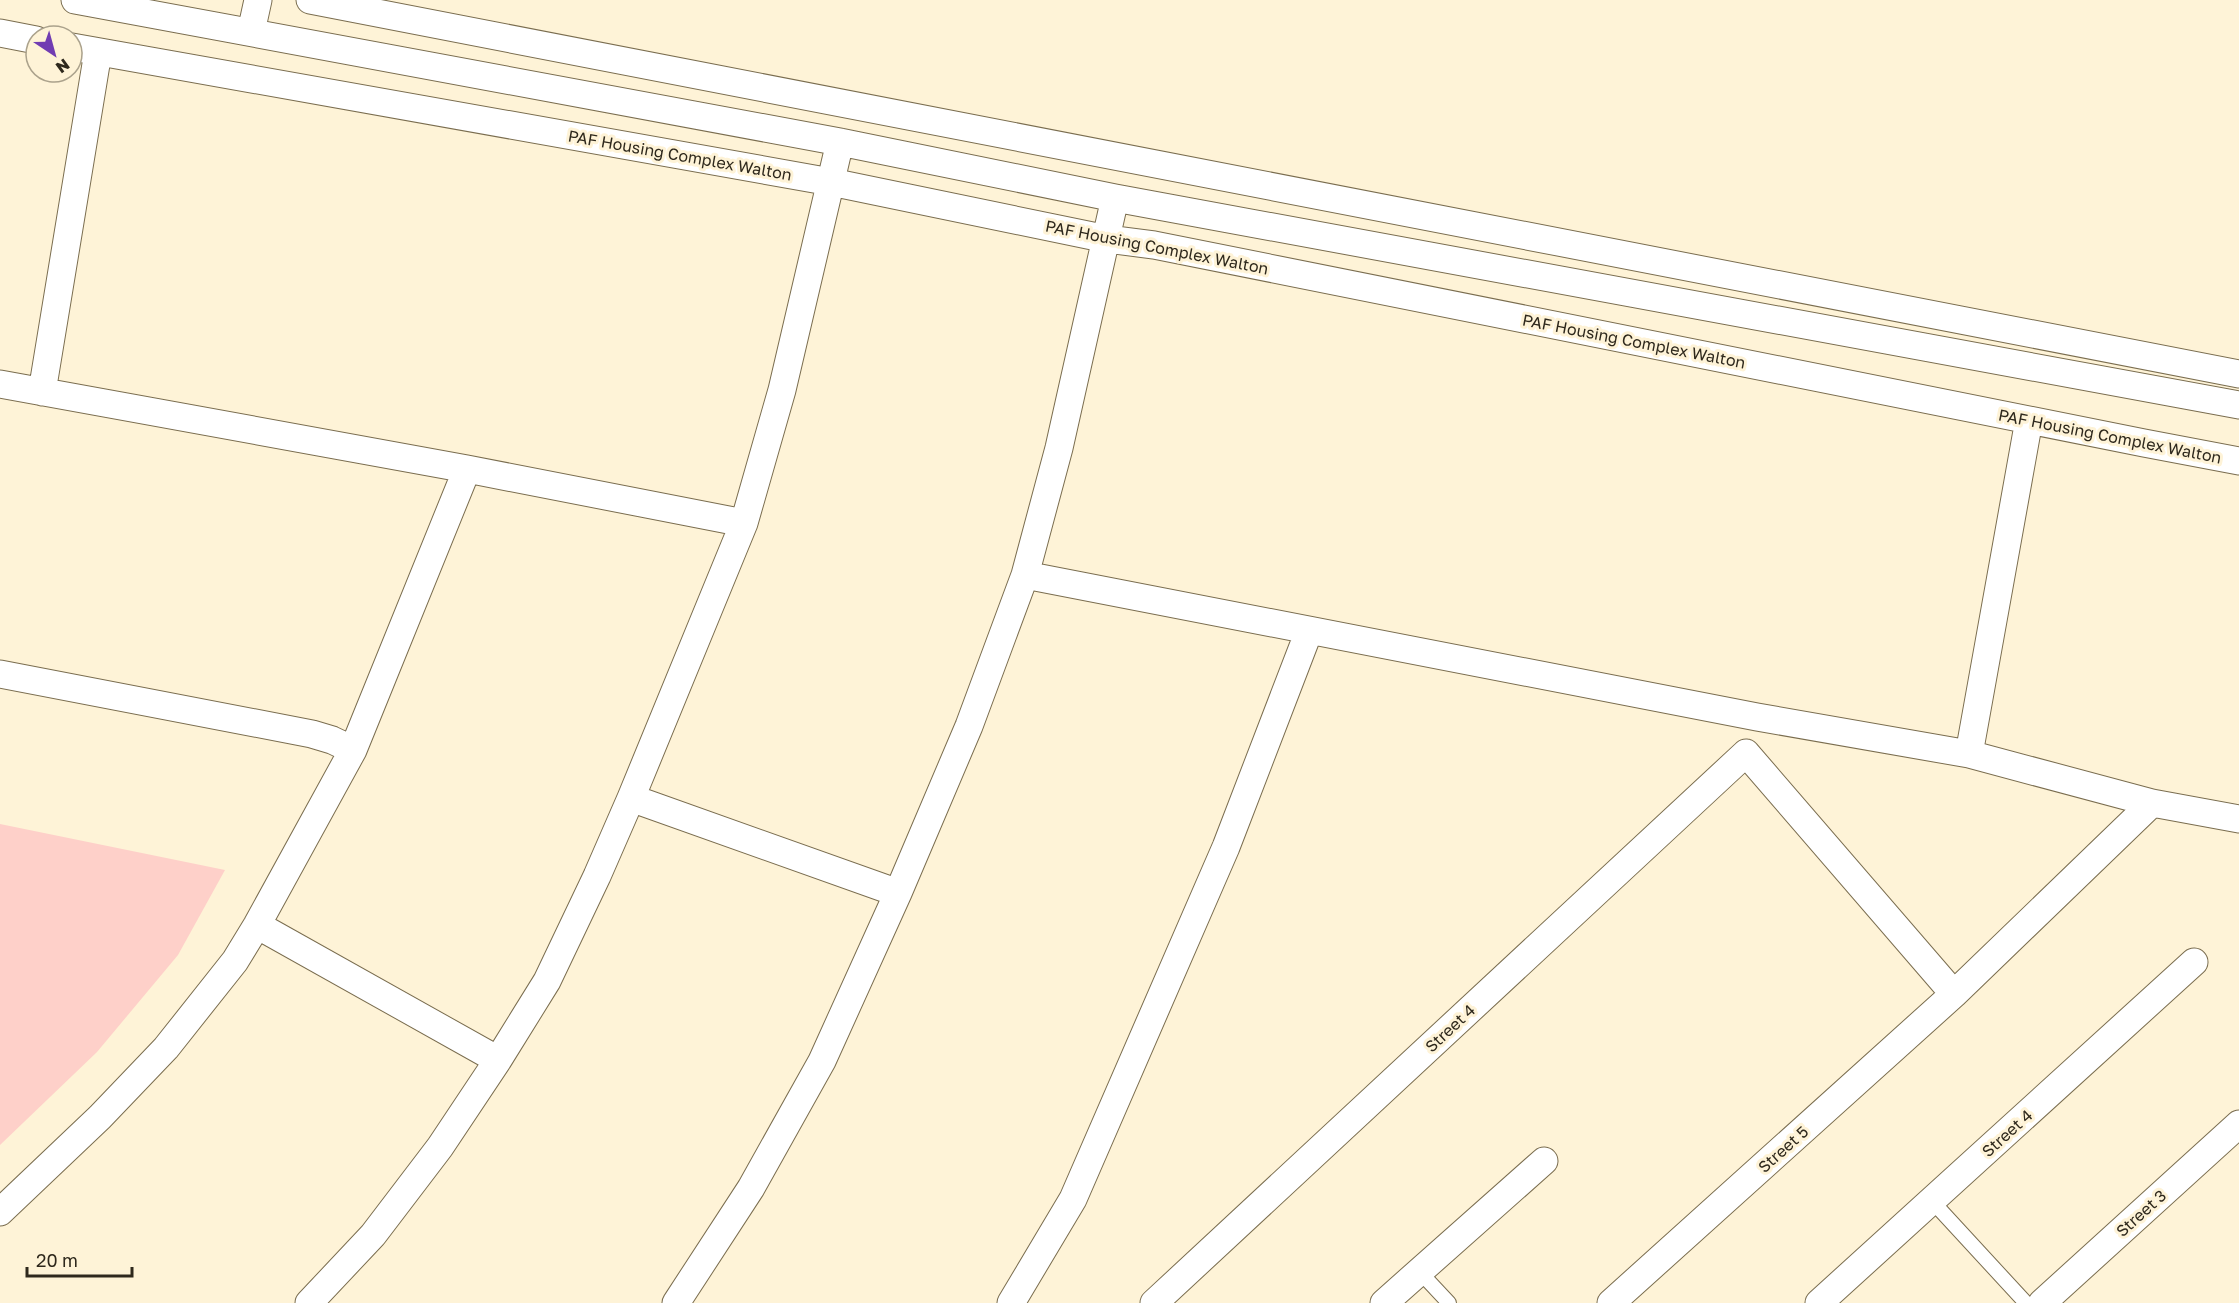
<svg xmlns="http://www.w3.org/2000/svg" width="2239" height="1303" font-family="'Golos Text',sans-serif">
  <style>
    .green { fill: #fed0c9 }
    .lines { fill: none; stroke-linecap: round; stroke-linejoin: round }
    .lane-casing { stroke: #7a6d4f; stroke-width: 16 }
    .street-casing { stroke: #7a6d4f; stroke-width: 29 }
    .lane { stroke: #fff; stroke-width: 14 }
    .street { stroke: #fff; stroke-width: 27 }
    .labels { text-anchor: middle; stroke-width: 6; stroke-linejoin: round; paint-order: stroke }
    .street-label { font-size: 16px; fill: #2e281c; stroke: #fef3d7 }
  </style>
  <rect width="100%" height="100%" fill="#fef3d7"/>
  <path class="green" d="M0 824 225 870 178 955 97 1052 0 1145Z"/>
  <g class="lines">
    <defs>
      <path id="lane" d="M1932 1201 2026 1303
        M1419 1271 1449 1303"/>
      <path id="street" d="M75 0 840 142 1115 198 2239 405
        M310 0 2239 374
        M251 32 258 0
        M0 33 36 40
        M72 47 831 182 1107 239 1154 245 2144 443 2239 461
        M0 384 467 469 744 523
        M42 392 98 52
        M1025 575 1757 717 1969 754 2152 803 2239 819
        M0 674 312 734 332 740 353 750
        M1746 753 1954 994 2152 803
        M1969 754 2029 420
        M631 798 898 893
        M257 925 498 1060
        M0 1212 100 1117 166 1048 235 961 257 925 353 750 467 469
        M309 1303 373 1235 440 1147 498 1060 547 981 597 876 631 798 744 523 782 390 840 142
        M676 1303 751 1188 822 1061 898 893 969 726 1025 575 1059 448 1115 198
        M1011 1303 1073 1199 1226 847 1309 631
        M1154 1303 1746 753
        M1384 1303 1544 1161
        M1611 1303 1954 994
        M1819 1303 2194 962
        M2042 1303 2239 1124"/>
    </defs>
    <use href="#lane" class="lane-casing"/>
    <use href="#street" class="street-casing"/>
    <use href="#lane" class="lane"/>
    <use href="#street" class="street"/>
  </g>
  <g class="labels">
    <g class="street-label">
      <text transform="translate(680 155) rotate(10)" y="6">PAF Housing Complex Walton</text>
      <text transform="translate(1157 247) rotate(11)" y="6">PAF Housing Complex Walton</text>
      <text transform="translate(1634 341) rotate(11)" y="6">PAF Housing Complex Walton</text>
      <text transform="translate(2110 436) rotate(11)" y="6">PAF Housing Complex Walton</text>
      <text transform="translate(1450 1028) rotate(-43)" y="6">Street 4</text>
      <text transform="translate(2007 1133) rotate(-42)" y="6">Street 4</text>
      <text transform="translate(1783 1149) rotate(-42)" y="6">Street 5</text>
      <text transform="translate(2141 1213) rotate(-42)" y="6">Street 3</text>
    </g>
  </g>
  <g transform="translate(54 54) rotate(144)"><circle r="28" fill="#fef3d7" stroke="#aba28c" stroke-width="1.5"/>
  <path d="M0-4.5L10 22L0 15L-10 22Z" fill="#713cb2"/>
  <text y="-9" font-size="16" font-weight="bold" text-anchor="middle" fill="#2e281c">N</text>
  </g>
  <path d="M27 1267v9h105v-9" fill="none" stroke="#2e281c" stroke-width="3"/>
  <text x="36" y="1267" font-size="18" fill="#2e281c" stroke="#fef3d7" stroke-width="4.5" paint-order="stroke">20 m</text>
</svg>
